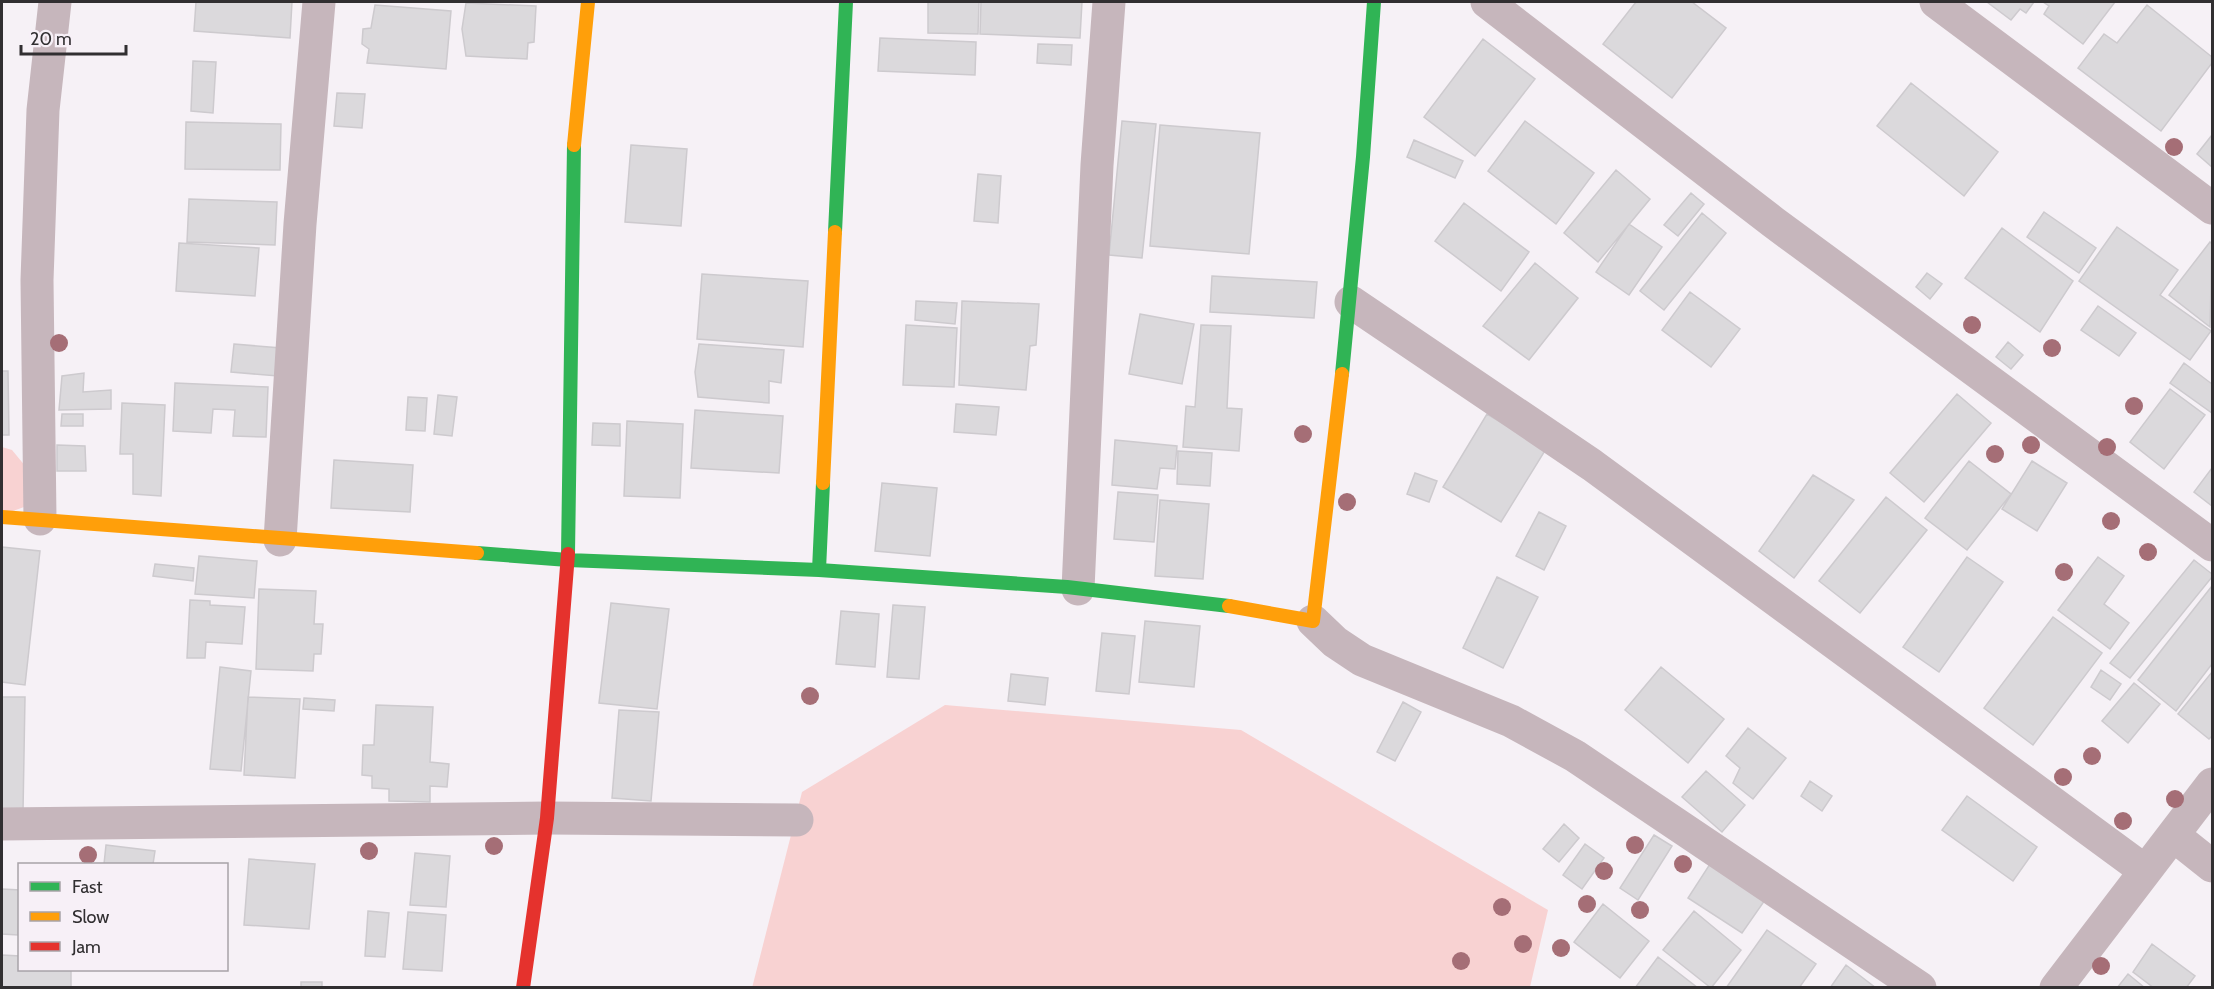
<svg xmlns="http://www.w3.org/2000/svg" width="2214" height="989" font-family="Cabin,sans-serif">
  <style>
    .green { fill: #f8d2d2 }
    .building { fill: #dbd9dc; stroke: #cdcace; stroke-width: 1.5 }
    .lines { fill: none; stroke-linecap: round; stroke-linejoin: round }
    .street { stroke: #c6b6bc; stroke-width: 33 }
    .fast { stroke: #30b455; stroke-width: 14 }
    .slow { stroke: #ff9f0a; stroke-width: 14 }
    .jam { stroke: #e5322d; stroke-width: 14 }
    .tree { fill: #a56e76 }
  </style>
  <rect width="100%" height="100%" fill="#f6f1f6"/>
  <path class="green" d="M2 447 12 450 31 473 24 507 2 515Z
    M945 705 1241 730 1548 910 1530 987 752 988 802 792Z"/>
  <path class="building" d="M196 2H292L290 38 194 31Z
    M928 2H979L978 34 928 33Z
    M981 2H1082L1080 38 980 34Z
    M1636 2H1692L1726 28 1672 98 1603 44Z
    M1987 2H2034L2026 13 2020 9 2011 20Z
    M2043 2H2115L2083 44 2044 14 2049 6Z
    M466 3 536 6 534 42 528 43 527 59 466 56 462 29Z
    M375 5 451 11 446 69 367 63 369 49 362 44 363 29 371 28Z
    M2147 5 2212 57V63L2161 131 2078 68 2104 34 2117 43Z
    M880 38 976 42 975 75 878 71Z
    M1483 39 1535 79 1475 156 1424 117Z
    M1038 44 1072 45 1071 65 1037 63Z
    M193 61 216 62 213 113 191 111Z
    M1911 83 1998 152 1964 196 1877 126Z
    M337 93 365 94 362 128 334 126Z
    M1122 121 1156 124 1142 258 1109 255Z
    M1525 121 1594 173 1556 224 1488 171Z
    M186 122 281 124 280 170 185 169Z
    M1160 125 1260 133 1249 254 1150 246Z
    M2212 135V167L2197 154Z
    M1414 140 1463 161 1455 178 1407 157Z
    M631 145 687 149 681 226 625 222Z
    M1616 170 1650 199 1598 262 1564 233Z
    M978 174 1001 176 998 223 974 221Z
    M1691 193 1704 204 1678 236 1664 225Z
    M189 199 277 202 275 245 187 242Z
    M1464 203 1529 252 1501 291 1435 241Z
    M2044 212 2096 248 2079 273 2027 237Z
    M1702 213 1726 233 1664 310 1640 291Z
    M1629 224 1662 247 1629 295 1596 272Z
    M2117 227 2178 270 2160 295 2211 331 2190 360 2079 281Z
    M2002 228 2073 281 2040 332 1965 278Z
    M2210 242 2212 244 2210 327 2169 295Z
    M179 243 259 248 255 296 176 291Z
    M1535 263 1578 298 1529 360 1483 326Z
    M1927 273 1942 284 1930 299 1916 287Z
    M702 274 808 281 803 347 697 339Z
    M1212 276 1317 282 1314 318 1210 312Z
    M1690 292 1740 329 1711 367 1662 330Z
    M916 301 957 303 955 324 915 320Z
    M962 301 1039 304 1036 345 1030 346 1026 390 959 385Z
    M2098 306 2136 333 2119 356 2081 330Z
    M1140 314 1194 324 1182 384 1129 374Z
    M906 325 957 328 954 387 903 385Z
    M1201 325 1231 326 1227 408 1242 409 1239 451 1183 447 1186 406 1195 407Z
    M2008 342 2023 355 2011 369 1996 357Z
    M234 344 281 348 278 376 231 372Z
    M699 344 784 350 781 383 769 381V403L698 397 695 372Z
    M2184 363 2212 384V413L2170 383Z
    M2 371H8L9 435H2Z
    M84 373 83 392 111 390V409L59 410 62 376Z
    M175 383 268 387 266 437 233 436 235 410 213 409 211 433 173 431Z
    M2170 389 2205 415 2164 469 2130 442Z
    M1957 394 1991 423 1924 502 1890 473Z
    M438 395 457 397 452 436 434 434Z
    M408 397 427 398 425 431 406 430Z
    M122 403 165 405 161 496 133 494V454H120Z
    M956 404 999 407 996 435 954 432Z
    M695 410 783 416 779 473 691 468Z
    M62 414H83V426H61Z
    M1487 414 1546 449 1501 522 1443 487Z
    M627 421 683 424 680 498 624 496Z
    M593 423 620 424V446L592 445Z
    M1115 440 1177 446 1175 469 1160 468 1157 489 1112 485Z
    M57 445 85 446 86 471H57Z
    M1178 451 1212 453 1210 486 1177 484Z
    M334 460 413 465 410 512 331 508Z
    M1969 461 2011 494 1967 550 1925 518Z
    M2032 461 2067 483 2037 531 2002 509Z
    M2212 468V506L2194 492Z
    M1415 473 1437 481 1429 502 1407 494Z
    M1813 475 1854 500 1794 578 1759 551Z
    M882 483 937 488 930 556 875 551Z
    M1118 492 1158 495 1154 542 1114 539Z
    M1886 497 1927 530 1860 613 1819 581Z
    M1160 500 1209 504 1203 579 1155 576Z
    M1539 512 1566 526 1544 570 1516 556Z
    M2 547 40 551 25 685 2 682Z
    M199 556 257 561 254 598 195 594Z
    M1967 557 2003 582 1939 672 1903 647Z
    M2098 557 2124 576 2104 604 2129 623 2110 649 2058 610Z
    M2194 560 2212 574V577L2130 678 2110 663Z
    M155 564 194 568 193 581 153 576Z
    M1497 577 1538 597 1503 668 1463 648Z
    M2212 586V664L2176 711 2138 680Z
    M259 589 316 591 314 624H323L321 654H314L313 671 256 669Z
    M190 600 210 601V605L245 607 242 644 206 642 205 658H187Z
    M611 603 669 609 657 709 599 703Z
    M893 605 925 607 919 679 887 677Z
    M841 611 879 614 875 667 836 664Z
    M2053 617 2102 653 2033 745 1984 708Z
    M1145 621 1200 626 1194 687 1139 682Z
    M1102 633 1135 636 1129 694 1096 691Z
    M220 667 251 671 241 771 210 769Z
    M1661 667 1724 719 1688 763 1625 710Z
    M2101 670 2121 684 2110 700 2091 687Z
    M2212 672V736L2209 739 2178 714Z
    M1011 674 1048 678 1045 705 1008 701Z
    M2134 683 2160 704 2128 743 2102 721Z
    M2 697H25L23 812H2Z
    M248 697 300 699 295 778 244 775Z
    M304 698 335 700 334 711 303 709Z
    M1403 702 1421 712 1395 761 1377 752Z
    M376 705 433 707 430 762 449 764 447 787 430 786V802L389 801V789L372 788V776L362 775 363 745H374Z
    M619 710 659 712 651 801 612 798Z
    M1748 728 1786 758 1753 799 1733 783 1740 768 1726 756Z
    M1706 771 1745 805 1722 832 1682 797Z
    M1810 781 1832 796 1822 811 1801 796Z
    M1967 796 2037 847 2013 881 1942 830Z
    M1564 824 1579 838 1559 862 1543 849Z
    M1654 835 1672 846 1638 900 1620 888Z
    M1585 844 1604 858 1582 889 1563 875Z
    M106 845 155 851 153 864H104Z
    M415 853 450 856 446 907 410 905Z
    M249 859 315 864 309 929 244 925Z
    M1710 864 1765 900 1742 933 1688 898Z
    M2 889 20 890 18 935 2 934Z
    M1603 904 1649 941 1620 978 1574 942Z
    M368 911 389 913 385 957 365 956Z
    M1694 911 1741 950 1711 988 1663 950Z
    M408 912 446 915 442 971 403 969Z
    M1767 930 1816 964 1799 988H1726Z
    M2152 944 2195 976 2186 988H2154L2133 972Z
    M2 955 20 956V970H71V988H2Z
    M1658 957 1698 988H1635Z
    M1846 965 1876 988H1830Z
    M2128 974 2145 988H2117Z
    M301 982H322V988H301Z"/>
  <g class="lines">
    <path class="street" d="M1487 2 1773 222 2212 545
      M1936 2 2212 208
      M1351 302 1592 465 2144 870
      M40 519 37 280 43 110 55 2
      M280 540 300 224 319 2
      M1078 589 1097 165 1109 2
      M1313 621 1335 642 1362 660 1511 721 1575 756 1920 988
      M2 824 547 818 797 820
      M2173 835 2212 866
      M2056 988 2212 784"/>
    <path class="fast" d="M835 232 846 2
      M1342 374 1363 157 1374 2
      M477 553 568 560 819 570 823 483
      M568 554 574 145
      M819 570 1067 587 1229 606"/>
    <path class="slow" d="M574 145 588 2
      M823 483 835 232
      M2 517 477 553
      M1229 606 1313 621 1342 374"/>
    <path class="jam" d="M523 988 547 818 568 554"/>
  </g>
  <g class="tree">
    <circle cx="2174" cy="147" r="9"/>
    <circle cx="1972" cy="325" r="9"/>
    <circle cx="59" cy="343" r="9"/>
    <circle cx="2052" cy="348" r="9"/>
    <circle cx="2134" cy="406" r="9"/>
    <circle cx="1303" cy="434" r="9"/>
    <circle cx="2031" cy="445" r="9"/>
    <circle cx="2107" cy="447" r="9"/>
    <circle cx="1995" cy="454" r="9"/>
    <circle cx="1347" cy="502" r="9"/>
    <circle cx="2111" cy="521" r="9"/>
    <circle cx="2148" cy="552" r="9"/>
    <circle cx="2064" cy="572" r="9"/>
    <circle cx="810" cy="696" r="9"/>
    <circle cx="2092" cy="756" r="9"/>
    <circle cx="2063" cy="777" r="9"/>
    <circle cx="2175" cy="799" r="9"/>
    <circle cx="2123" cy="821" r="9"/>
    <circle cx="1635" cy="845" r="9"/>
    <circle cx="494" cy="846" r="9"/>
    <circle cx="369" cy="851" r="9"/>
    <circle cx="88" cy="855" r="9"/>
    <circle cx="1683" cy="864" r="9"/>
    <circle cx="1604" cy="871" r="9"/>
    <circle cx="1587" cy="904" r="9"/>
    <circle cx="1502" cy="907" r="9"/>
    <circle cx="1640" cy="910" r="9"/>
    <circle cx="1523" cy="944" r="9"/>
    <circle cx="1561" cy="948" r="9"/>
    <circle cx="1461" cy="961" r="9"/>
    <circle cx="2101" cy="966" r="9"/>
  </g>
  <rect width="2214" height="989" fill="none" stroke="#312f31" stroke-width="6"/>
  <rect x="18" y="863" width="210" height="108" fill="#f7f0f7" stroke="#a8a3a8" stroke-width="1.5"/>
  <rect x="30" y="882" width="30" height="9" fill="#30b455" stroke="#a8a3a8" stroke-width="1.5"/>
  <text x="72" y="893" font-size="18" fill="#312f31">Fast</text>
  <rect x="30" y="912" width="30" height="9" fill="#ff9f0a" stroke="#a8a3a8" stroke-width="1.5"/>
  <text x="72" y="923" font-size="18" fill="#312f31">Slow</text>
  <rect x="30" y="942" width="30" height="9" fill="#e5322d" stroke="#a8a3a8" stroke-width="1.5"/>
  <text x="72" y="953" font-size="18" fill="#312f31">Jam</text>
  <path d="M21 45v9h105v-9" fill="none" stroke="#312f31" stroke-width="3"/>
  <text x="30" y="45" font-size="18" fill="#312f31" stroke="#f7f0f7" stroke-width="4.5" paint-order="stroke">20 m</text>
</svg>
